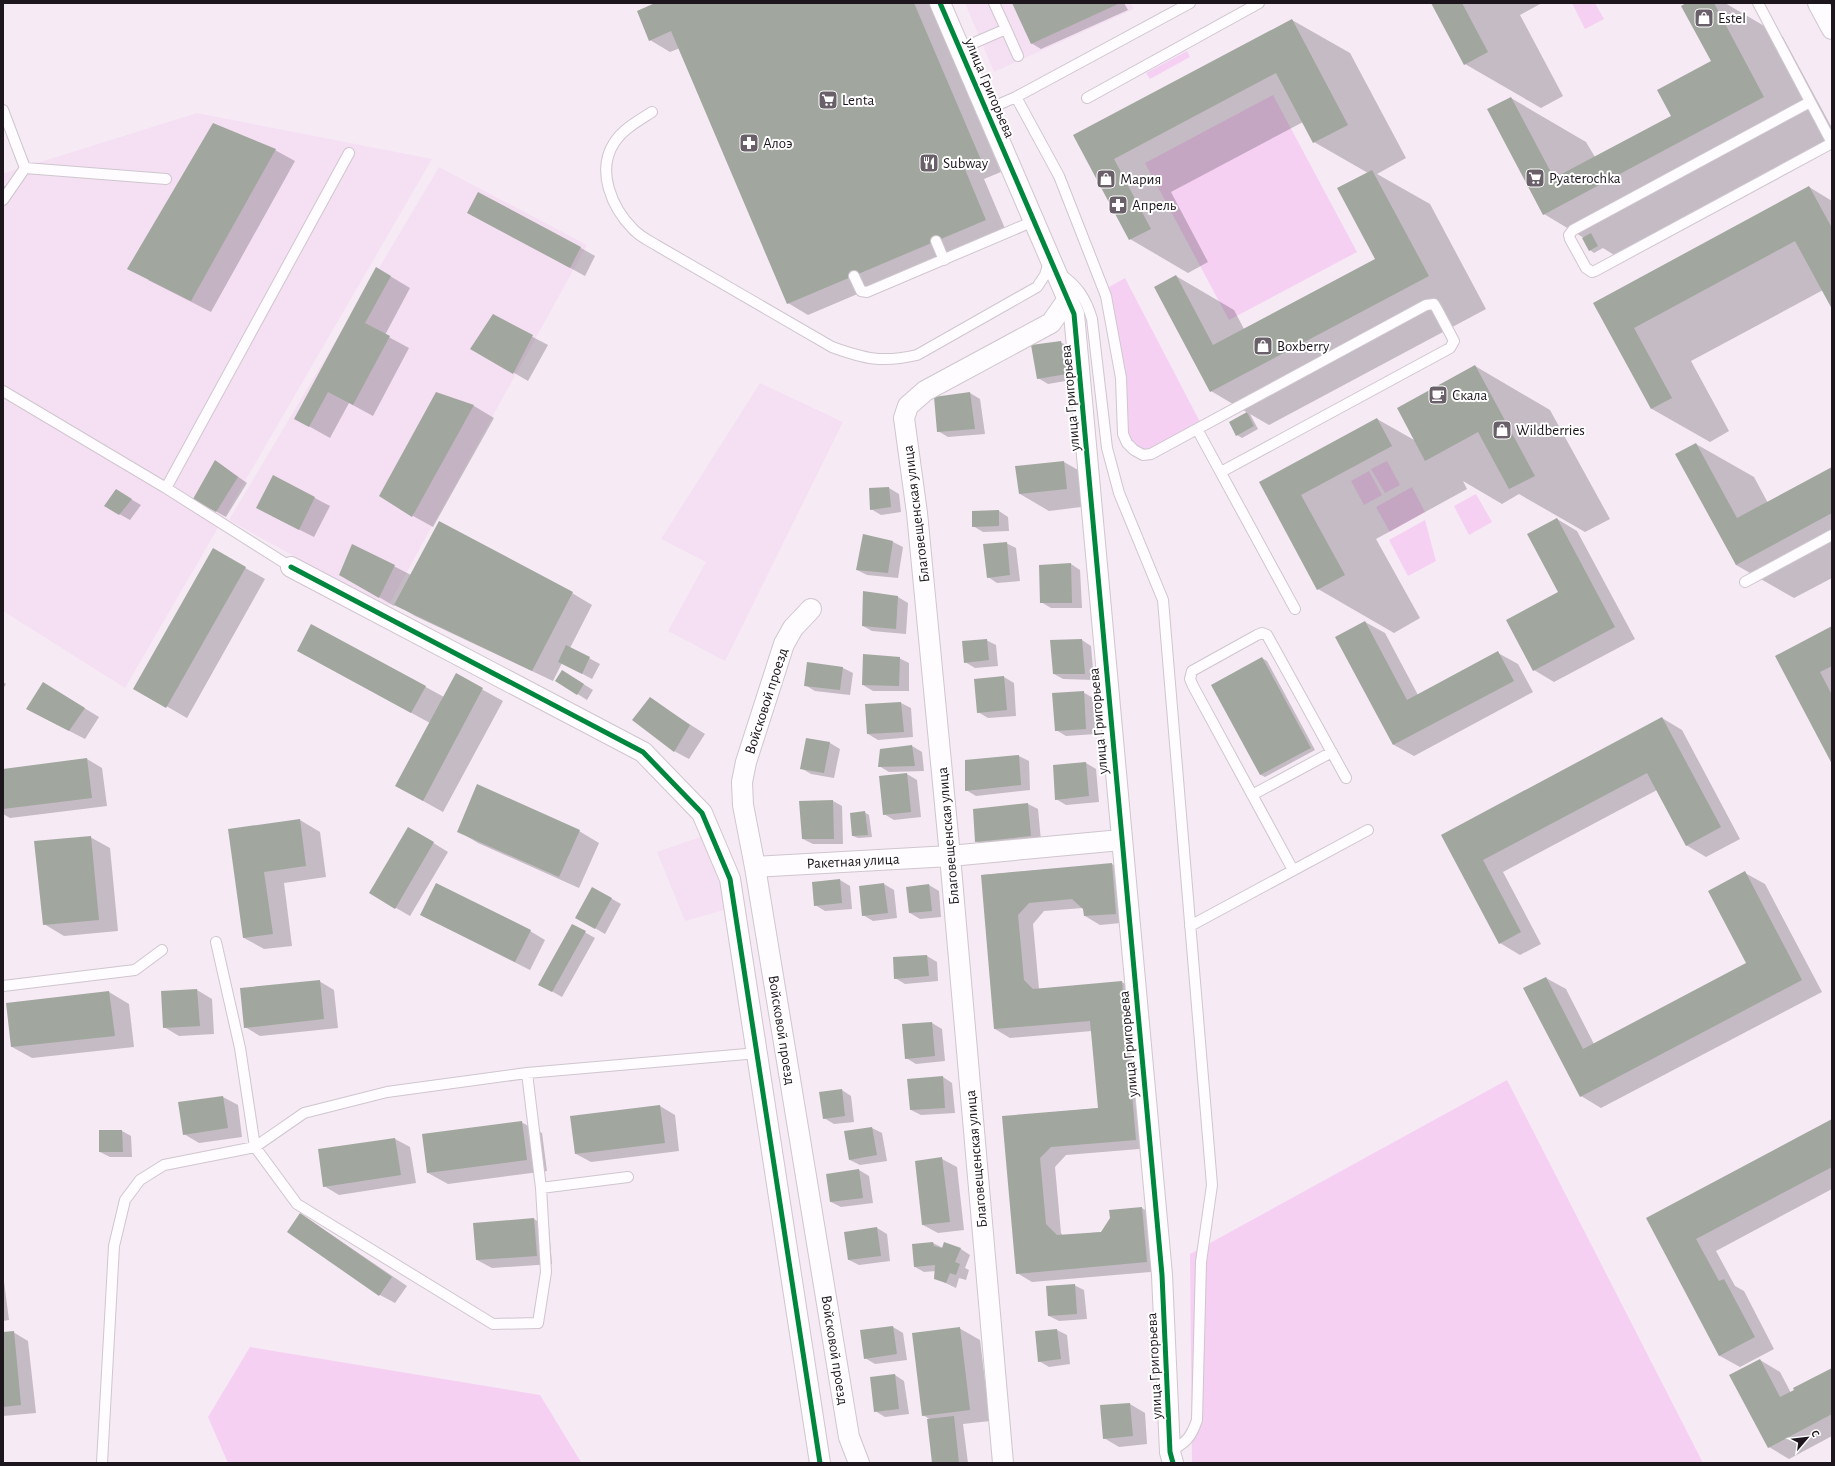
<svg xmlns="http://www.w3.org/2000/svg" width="1835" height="1466" font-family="'Alegreya Sans',sans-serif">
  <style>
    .built { fill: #f5e0f3 }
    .green { fill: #f6d0f3 }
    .shadow { fill: #0003 }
    .building { fill: #a1a79e }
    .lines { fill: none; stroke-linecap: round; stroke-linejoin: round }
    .service-casing { stroke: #cfc6ce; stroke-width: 12 }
    .minor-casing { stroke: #cfc6ce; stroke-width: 22 }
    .service { stroke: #fefcfe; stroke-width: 10 }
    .minor { stroke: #fefcfe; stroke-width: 20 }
    .cycleway-casing { stroke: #fff; stroke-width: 8 }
    .cycleway { stroke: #00873e; stroke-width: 5 }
    .labels { text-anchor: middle; stroke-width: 4; stroke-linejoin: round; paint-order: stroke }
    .poi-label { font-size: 15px; fill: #1d161d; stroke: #fff; text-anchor: start }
    .street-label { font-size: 15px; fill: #1d161d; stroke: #fff }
  </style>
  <rect width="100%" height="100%" fill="#f6eaf5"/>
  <path class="built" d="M965 3H1131L1134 9 994 72Z
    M197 113 432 159 125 688 3 611V172L5 173Z
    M439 167 587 245 387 608 229 520Z
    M760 383 843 422 725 661 668 631 706 562 661 539Z
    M703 836 728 909 685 921 657 852Z"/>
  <path class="green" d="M1572 3H1595L1604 19 1585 29Z
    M1187 51 1190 57 1150 79 1146 73Z
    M1273 95 1357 252 1229 320 1145 163Z
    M1125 278 1200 422 1151 449 1141 450 1128 438 1127 432 1126 376 1109 287Z
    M1387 461 1400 485 1385 493 1371 469Z
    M1369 471 1382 495 1364 505 1351 481Z
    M1412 487 1425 512 1390 532 1376 507Z
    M1476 494 1492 522 1469 535 1454 506Z
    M1425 520 1436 561 1408 576 1389 540Z
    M1507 1080 1703 1463H1192L1190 1254Z
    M250 1347 540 1395 581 1462 580 1463H228L208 1417Z"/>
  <path class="shadow" d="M657 3H929L1001 172 984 179 1006 231 808 315 788 303 680 48 670 52 650 40Z
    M1013 3H1124L1128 10 1041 49 1031 43Z
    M1433 3H1542L1520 15 1563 96 1541 108 1465 64Z
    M1688 3H1725L1783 37 1832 128V145L1619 258 1603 248 1594 253 1590 250 1584 238 1544 214 1511 98 1586 142 1595 157 1672 116 1712 62Z
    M1292 20 1350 53 1406 158 1377 174 1430 204 1486 309 1269 425 1250 414 1258 429 1242 438 1237 435 1230 423 1248 413 1211 391 1176 276 1234 310 1244 329 1376 259 1368 173 1314 142 1303 122 1171 192 1208 262 1188 273 1130 239 1075 135Z
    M275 150 295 161 211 312 148 280Z
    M3 185 7 188 3 194Z
    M1809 187 1832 201V307L1823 290 1691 361 1729 431 1710 442 1652 409 1595 304Z
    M484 221 581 248 595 256 585 276Z
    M390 276 410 288 385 335 409 348 373 416 349 403 330 438 296 419Z
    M493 316 548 345 528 381 472 348Z
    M1060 342 1070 347 1077 379 1048 384 1038 378Z
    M1475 366 1550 410 1610 519 1585 532 1519 494 1502 504 1463 481 1467 489 1376 539 1420 618 1394 633 1318 589 1260 483 1377 419 1416 441Z
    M437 393 474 406 494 418 433 527 413 516Z
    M970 393 980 399 985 434 948 437 938 431Z
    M1696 444 1754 477 1768 503 1832 468V578L1794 598 1736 565Z
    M216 461 247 483 226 517 194 499Z
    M1064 462 1094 479 1097 505 1049 511 1020 494Z
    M273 476 330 506 314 537 272 516Z
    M889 488 899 494 901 512 881 515 871 509Z
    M117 491 141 505 130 520 105 506Z
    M999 511 1008 517 1009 531 983 532 973 526Z
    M1557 519 1577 531 1635 639 1554 682 1534 670 1559 592Z
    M893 542 903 547 898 578 867 575 857 570Z
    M1006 543 1016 548 1020 581 997 583 988 577Z
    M353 545 411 575 572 593 592 605 570 648 600 664 592 679 562 663 553 681 415 616 395 604 394 606 340 574Z
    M213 550 265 579 187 718 135 688Z
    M1071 564 1080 570 1082 608H1051L1041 602Z
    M898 597 908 603 906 634 872 631 863 626Z
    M1365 622 1385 633 1418 695 1498 653 1518 664 1533 692 1414 756 1394 745 1336 637Z
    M312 625 444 697 456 675 503 701 443 812 416 797 430 723 318 662Z
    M1832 628V761L1777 657Z
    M986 640 996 645 998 666 975 668 965 662Z
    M1082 640 1091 646 1094 680 1063 679 1054 674Z
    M899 658 909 663V691H873L863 685Z
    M1262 658 1267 661 1315 750 1265 777 1261 775 1212 686Z
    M808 663 843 668 853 673 850 695 815 691 805 685Z
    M572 677 593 690 587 700 557 681Z
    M1004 677 1014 683 1016 716 988 718 978 712Z
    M3 682 6 684 3 689Z
    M58 692 99 717 85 739 42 717Z
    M1083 692 1093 698 1096 734 1066 736 1056 730Z
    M650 699 705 734 689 759 674 751Z
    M901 703 911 708 913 737 878 740 868 734Z
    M1662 718 1682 730 1740 839 1706 857 1686 845 1657 790 1503 872 1541 944 1520 955 1500 943 1442 835Z
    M807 739 830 743 840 749 834 778 811 774 801 768Z
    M912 746 922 752 924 771 889 772 879 766Z
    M1019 756 1029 761 1030 790 976 796 966 790V761Z
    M87 759 102 768 107 806 10 818 3 814V770Z
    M1086 763 1096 769 1099 802 1066 805 1056 799Z
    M907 774 917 780 921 817 894 820 884 814Z
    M833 801 842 806 843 844H813L803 839Z
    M1028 804 1038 809 1041 841 986 847 976 841 974 810Z
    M864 812 869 815 872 837 858 838 853 836Z
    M300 820 320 832 326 877 284 883 292 946 264 949 244 938 229 830Z
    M409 828 448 852 410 916 370 893Z
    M458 831H579L599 843 579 888 478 843Z
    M90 837 110 848 118 931 64 936 44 924Z
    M1112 864 1127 873 1131 922 1100 925 1085 916 1083 908 1044 911 1033 924 1039 989 1122 982 1137 991 1151 1148 1066 1155 1055 1167 1061 1233 1063 1236 1101 1232 1142 1208 1157 1217 1162 1271 1032 1282 1017 1273 1003 1117 1099 1108 1092 1031 1010 1038 995 1029 982 875Z
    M1745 873 1765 884 1822 992 1601 1108 1581 1096 1546 978 1566 989 1594 1044 1747 964Z
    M840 880 850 886 852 909 825 911 815 905Z
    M884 884 894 890 897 918 873 921 863 915Z
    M929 885 939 891 941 917 920 919 910 913 908 888Z
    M593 888 621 904 605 934 576 917Z
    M421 915 530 931 545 940 530 970Z
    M572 925 595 938 562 997 539 984Z
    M927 956 937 962 938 981 905 984 895 978 894 958Z
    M319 981 334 990 338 1028 260 1036 245 1027Z
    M197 990 212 999 214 1034 179 1036 164 1027 162 992Z
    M109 992 129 1004 134 1047 32 1058 12 1047 7 1004Z
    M932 1023 942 1029 945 1061 916 1064 906 1058Z
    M943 1077 952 1083 955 1113 921 1115 911 1110Z
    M842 1090 851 1096 854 1122 834 1124 824 1118Z
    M223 1097 238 1105 242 1137 199 1143 184 1134Z
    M660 1106 675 1115 679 1151 591 1162 576 1154Z
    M1832 1120V1189L1716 1251 1735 1286 1744 1291 1774 1349 1740 1367 1720 1356 1647 1219Z
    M521 1122 542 1133 547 1171 448 1184 428 1173Z
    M872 1128 882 1133 887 1161 860 1165 850 1160 845 1132Z
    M122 1131 131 1136 132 1157H110L100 1152Z
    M395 1139 410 1147 416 1183 339 1195 324 1186 319 1150Z
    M942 1159 957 1167 964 1230 938 1233 923 1225Z
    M859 1170 869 1176 873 1203 841 1207 831 1202Z
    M301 1214 407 1286 395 1303 380 1295Z
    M534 1219 549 1228 552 1264 492 1268 477 1260Z
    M877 1228 887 1234 890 1261 859 1265 849 1260Z
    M933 1243 943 1248 944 1244 961 1249 970 1255 965 1268 969 1270 966 1280 959 1278 956 1288 935 1278 936 1271 924 1272 915 1267Z
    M3 1274 9 1320 3 1321Z
    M1074 1285 1084 1290 1087 1319 1059 1321 1049 1316Z
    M893 1327 903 1333 907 1360 875 1364 865 1358Z
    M959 1328 980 1340 990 1421 963 1424 968 1463H933L931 1420 923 1415Z
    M1057 1330 1067 1335 1070 1364 1049 1367 1039 1361 1036 1332Z
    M13 1332 28 1341 36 1413 3 1416V1333Z
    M1760 1360 1780 1372 1791 1393 1832 1369V1436L1789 1459 1769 1447Z
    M895 1375 904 1381 909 1414 885 1417 875 1411Z
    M1130 1404 1145 1413 1147 1444 1119 1447 1104 1438Z"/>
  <path class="building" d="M655 3H914L981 160 964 167 986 220 787 304 671 31 649 41 637 11Z
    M1012 3H1118V4L1031 44Z
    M1431 3H1462L1488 52 1464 65Z
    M1686 3H1714L1764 97 1543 215 1487 109 1511 97 1554 178 1671 116 1657 90 1711 61 1681 6Z
    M1292 19 1348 125 1313 143 1276 73 1114 159 1151 229 1129 240 1073 135Z
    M213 123 276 149 191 301 127 269Z
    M1372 170 1429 276 1210 392 1154 287 1176 275 1213 345 1375 259 1337 188Z
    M1809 186 1832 228V309L1795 241 1634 328 1672 398 1651 409 1593 303Z
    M478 192 581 247 570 268 467 213Z
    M1591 233 1598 246 1589 251 1582 238Z
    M376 267 391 276 365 323 390 336 353 405 328 392 309 427 294 419Z
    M493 314 533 335 513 374 470 349Z
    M1061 341 1067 374 1037 379 1031 345Z
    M1475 365 1535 476 1509 489 1478 432 1425 461 1397 408Z
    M436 392 474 405 412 517 379 496Z
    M970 392 975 429 937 432 934 397Z
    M1247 412 1254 426 1236 436 1229 422Z
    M1377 418 1392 446 1301 495 1345 575 1317 590 1259 482Z
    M1696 443 1737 518 1832 467V513L1736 565 1675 454Z
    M215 460 238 477 216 512 193 499Z
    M1064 461 1067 489 1019 494 1015 466Z
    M273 475 315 497 299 530 256 508Z
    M889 487 891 507 870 510 869 488Z
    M116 489 132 499 119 515 104 506Z
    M999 510V526L972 527V511Z
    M1557 518 1615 627 1533 671 1506 620 1558 592 1527 534Z
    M439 521 573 592 532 671 394 605Z
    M863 534 893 541 888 573 856 570Z
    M1007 542 1010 575 987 578 983 544Z
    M352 544 395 565 379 598 339 575Z
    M213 548 246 567 166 708 133 689Z
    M1071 563 1072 603H1040L1039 565Z
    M863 591 898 596 896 629 862 626Z
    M1365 621 1407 700 1498 651 1514 681 1393 745 1335 637Z
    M311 624 426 686 411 713 297 651Z
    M1832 626V666L1820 672 1832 695V764L1775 656Z
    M987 639 989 660 964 663 962 641Z
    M1082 639 1085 674H1053L1050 640Z
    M566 645 590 657 582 674 558 662Z
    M863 654 900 657 899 686 862 685Z
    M1262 657 1311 748 1260 775 1211 685Z
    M807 662 843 667 840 690 804 686Z
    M562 670 584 684 577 695 555 681Z
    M456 673 483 688 423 801 395 786Z
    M1004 676 1007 710 977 713 974 679Z
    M43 682 85 708 69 731 26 709Z
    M1084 691 1086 729 1055 731 1052 693Z
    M650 697 690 725 674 752 632 720Z
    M901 702 904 732 867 734 865 704Z
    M1662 717 1721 827 1686 846 1647 773 1483 860 1521 932 1499 944 1441 835Z
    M806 738 830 742 824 773 800 769Z
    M912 745 915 766 878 767 880 749Z
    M1019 755 1021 785 965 791V760Z
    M87 758 92 798 3 809V769Z
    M1086 762 1089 796 1055 800 1053 765Z
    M907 773 911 812 883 815 879 776Z
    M477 784 580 830 559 877 457 832Z
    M833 800 834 839H802L799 801Z
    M1028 803 1031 836 975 842 973 809Z
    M865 811 868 835 852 836 850 813Z
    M300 819 306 866 264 872 273 934 243 938 228 829Z
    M408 827 434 842 395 909 369 893Z
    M91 836 99 920 43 925 34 841Z
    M1112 863 1116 914 1084 916 1083 909 1072 899 1029 903 1018 915 1024 980 1033 989 1122 981 1136 1140 1051 1147 1040 1158 1046 1224 1057 1235 1101 1232 1110 1218 1109 1210 1142 1207 1147 1262 1016 1274 1002 1116 1098 1108 1090 1021 994 1029 981 875Z
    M1745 871 1802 980 1580 1097 1523 988 1546 977 1583 1049 1746 963 1708 891Z
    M840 879 842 903 814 906 812 882Z
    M436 883 531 930 515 962 420 915Z
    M884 883 888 913 862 916 859 886Z
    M929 884 932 911 909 913 906 887Z
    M592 887 612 898 595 929 575 918Z
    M572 924 586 931 552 992 538 985Z
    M927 955 929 976 894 979 893 957Z
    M320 980 324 1019 244 1028 240 988Z
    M197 989 200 1026 163 1028 161 991Z
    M109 991 115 1036 11 1047 6 1003Z
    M932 1022 935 1056 905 1059 902 1024Z
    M943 1076 945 1108 910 1110 907 1079Z
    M842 1089 845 1116 823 1119 819 1092Z
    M223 1096 228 1128 183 1135 178 1102Z
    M660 1105 665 1143 575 1154 570 1116Z
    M1832 1119V1167L1696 1239 1719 1281 1724 1279 1755 1337 1719 1356 1646 1218Z
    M522 1121 527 1160 427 1173 422 1134Z
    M872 1127 877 1155 849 1160 844 1131Z
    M99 1130H122L123 1152H99Z
    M395 1138 401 1175 323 1187 318 1149Z
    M942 1157 950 1222 922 1225 915 1161Z
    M859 1169 863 1198 830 1202 826 1174Z
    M300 1213 392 1277 379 1296 287 1232Z
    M534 1218 537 1256 476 1260 473 1223Z
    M877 1227 881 1256 848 1260 844 1232Z
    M933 1242 934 1246 942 1248 944 1242 961 1248 955 1262 960 1264 956 1275 950 1273 946 1283 934 1279 935 1265 914 1267 912 1244Z
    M1075 1284 1077 1314 1048 1316 1046 1286Z
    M893 1326 897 1354 864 1359 860 1330Z
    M960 1327 970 1410 922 1416 912 1333Z
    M1057 1329 1061 1359 1038 1362 1035 1331Z
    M14 1331 21 1405 3 1407V1332Z
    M1760 1359 1780 1397 1794 1390 1793 1388 1832 1368V1414L1768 1448 1729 1375Z
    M895 1374 899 1409 874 1412 870 1377Z
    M1130 1403 1133 1436 1103 1439 1100 1405Z
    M954 1416 959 1463H932L927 1419Z"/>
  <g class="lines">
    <defs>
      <path id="service" d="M1758 3 1832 143
        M1006 29 1018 56
        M960 49 1006 29 994 3
        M1016 97 1059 176 1106 296 1121 378 1123 434 1127 443 1134 450 1143 455 1151 454 1197 429 1295 609
        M1087 98 1259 3
        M1810 102 1573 230 1569 235 1570 239 1586 268 1592 272 1595 271 1832 143
        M3 110 25 168 166 179
        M986 110 1016 97 1190 3
        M652 112C638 121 623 129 614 143 596 171 612 208 633 229 639 236 648 240 656 245L832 347C865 359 882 363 917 355L1037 287 1045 275 1049 262
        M3 200 25 168
        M936 241 944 260
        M1060 274C1078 286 1086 299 1092 319L1107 448 1119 493 1163 600 1212 1185 1201 1262 1197 1420C1191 1438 1186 1442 1170 1452
        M854 276 861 291 867 292 1034 221
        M3 391 166 488 291 567
        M1197 429 1426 305 1434 304 1437 309 1454 341 1450 348 1221 472
        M166 488 349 153
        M1745 582 1832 535
        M1252 795 1332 752
        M1293 870 1193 686 1190 679 1192 671 1257 635 1262 633 1267 635 1346 778
        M1190 926 1368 830
        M216 942 240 1048 255 1147 297 1204 493 1324 538 1323 546 1272 541 1188 628 1177
        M3 986 135 970 162 950
        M527 1073 541 1188
        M102 1463 114 1246 125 1200 140 1180 164 1165 255 1147 304 1113 387 1092 527 1073 758 1053"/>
      <path id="minor" d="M940 3 1074 314 1162 1275 1170 1452 1173 1463
        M1818 3 1832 29
        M291 567 643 752 702 813 730 879 820 1463
        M811 609 793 628 784 644 746 762 742 782 743 805 755 867 849 1437 859 1463
        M755 867 950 856 1121 840
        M1003 1463 950 856 917 513 904 418 908 406 925 391 1051 323 1068 299"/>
    </defs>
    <use href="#service" class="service-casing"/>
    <use href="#minor" class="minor-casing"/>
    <use href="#service" class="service"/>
    <use href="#minor" class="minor"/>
    <defs>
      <path id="cycleway" d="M940 3 1074 314 1162 1275 1170 1452 1173 1463
        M291 567 643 752 702 813 730 879 820 1463"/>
    </defs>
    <use href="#cycleway" class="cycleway-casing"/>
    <use href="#cycleway" class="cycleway"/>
  </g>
  <defs>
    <symbol id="shop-square" viewBox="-11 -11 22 22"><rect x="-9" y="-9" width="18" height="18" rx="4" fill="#696069" stroke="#fff"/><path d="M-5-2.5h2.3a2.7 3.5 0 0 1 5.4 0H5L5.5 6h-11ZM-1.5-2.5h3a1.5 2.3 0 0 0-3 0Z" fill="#fff"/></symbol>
    <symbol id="supermarket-square" viewBox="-11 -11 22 22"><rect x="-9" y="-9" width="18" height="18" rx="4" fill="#696069" stroke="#fff"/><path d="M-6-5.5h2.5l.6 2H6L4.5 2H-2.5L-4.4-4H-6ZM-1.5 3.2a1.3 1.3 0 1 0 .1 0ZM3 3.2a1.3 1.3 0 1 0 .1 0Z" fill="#fff"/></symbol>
    <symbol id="pharmacy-square" viewBox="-11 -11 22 22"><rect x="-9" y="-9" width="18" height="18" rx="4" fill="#696069" stroke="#fff"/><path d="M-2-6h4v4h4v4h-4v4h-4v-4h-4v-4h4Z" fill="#fff"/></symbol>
    <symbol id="restaurant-square" viewBox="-11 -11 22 22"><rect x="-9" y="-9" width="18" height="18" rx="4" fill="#696069" stroke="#fff"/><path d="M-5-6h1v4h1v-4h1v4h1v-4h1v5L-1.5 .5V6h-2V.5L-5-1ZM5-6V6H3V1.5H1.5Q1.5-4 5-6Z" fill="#fff"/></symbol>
    <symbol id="cafe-square" viewBox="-11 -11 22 22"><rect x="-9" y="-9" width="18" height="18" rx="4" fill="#696069" stroke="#fff"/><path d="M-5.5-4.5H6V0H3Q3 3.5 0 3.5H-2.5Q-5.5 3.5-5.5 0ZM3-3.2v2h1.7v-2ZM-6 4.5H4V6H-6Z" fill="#fff"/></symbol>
  </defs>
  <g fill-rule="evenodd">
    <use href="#shop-square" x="1693" y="7" width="22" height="22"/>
    <use href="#supermarket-square" x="817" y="89" width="22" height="22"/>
    <use href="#pharmacy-square" x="738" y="132" width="22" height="22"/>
    <use href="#restaurant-square" x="918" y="152" width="22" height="22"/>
    <use href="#supermarket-square" x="1524" y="167" width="22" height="22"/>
    <use href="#shop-square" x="1095" y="168" width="22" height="22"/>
    <use href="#pharmacy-square" x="1107" y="194" width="22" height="22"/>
    <use href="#shop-square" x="1252" y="335" width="22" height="22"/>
    <use href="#cafe-square" x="1427" y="384" width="22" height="22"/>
    <use href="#shop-square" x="1491" y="419" width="22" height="22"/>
  </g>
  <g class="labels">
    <g class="poi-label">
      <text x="1718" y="23">Estel</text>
      <text x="842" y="105">Lenta</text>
      <text x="763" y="148">Алоэ</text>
      <text x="943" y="168">Subway</text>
      <text x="1549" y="183">Pyaterochka</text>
      <text x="1120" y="184">Мария</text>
      <text x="1132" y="210">Апрель</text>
      <text x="1277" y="351">Boxberry</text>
      <text x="1452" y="400">Скала</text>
      <text x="1516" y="435">Wildberries</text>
    </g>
    <g class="street-label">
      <text transform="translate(990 88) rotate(67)" y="5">улица Григорьева</text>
      <text transform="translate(1070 398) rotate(-95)" y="5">улица Григорьева</text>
      <text transform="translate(916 514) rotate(-97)" y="5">Благовещенская улица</text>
      <text transform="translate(766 701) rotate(-72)" y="5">Войсковой проезд</text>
      <text transform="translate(1098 721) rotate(-95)" y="5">улица Григорьева</text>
      <text transform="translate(948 836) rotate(-95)" y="5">Благовещенская улица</text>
      <text transform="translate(853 861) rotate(-3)" y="5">Ракетная улица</text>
      <text transform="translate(782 1030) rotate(81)" y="5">Войсковой проезд</text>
      <text transform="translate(1128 1044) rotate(-95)" y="5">улица Григорьева</text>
      <text transform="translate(976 1159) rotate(-95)" y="5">Благовещенская улица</text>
      <text transform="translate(835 1350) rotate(81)" y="5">Войсковой проезд</text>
      <text transform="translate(1154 1366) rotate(-93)" y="5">улица Григорьева</text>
    </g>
  </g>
  <rect width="1835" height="1466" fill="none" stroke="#1d161d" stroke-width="8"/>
  <g transform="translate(1807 1438) rotate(62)" stroke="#ffffff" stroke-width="3" paint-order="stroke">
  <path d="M0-3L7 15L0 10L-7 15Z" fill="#1d161d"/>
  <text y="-6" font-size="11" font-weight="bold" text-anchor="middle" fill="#1d161d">С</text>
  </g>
</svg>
